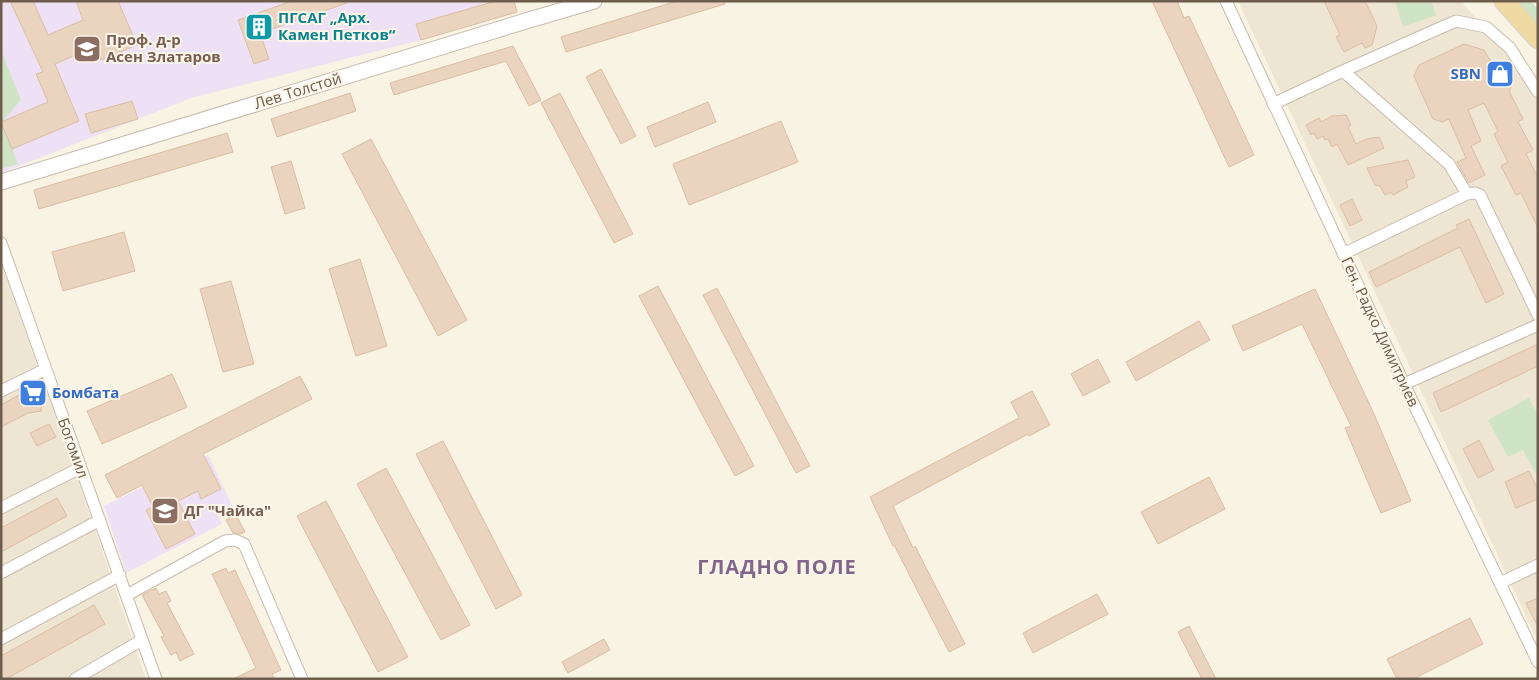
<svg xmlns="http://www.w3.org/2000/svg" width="1539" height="680" font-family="'Open Sans',sans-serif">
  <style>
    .residential { fill: #efe5d3 }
    .education { fill: #efe1f5 }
    .green { fill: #cee4c4 }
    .building { fill: #ebd4bf; stroke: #dbbda1 }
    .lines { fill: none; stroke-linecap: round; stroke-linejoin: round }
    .minor-casing { stroke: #c8bbac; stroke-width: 13 }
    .tertiary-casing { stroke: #c8bbac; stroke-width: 17 }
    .primary-casing { stroke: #d6d1cd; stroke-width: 21 }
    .minor { stroke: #fff; stroke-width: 11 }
    .tertiary { stroke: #fff; stroke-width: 15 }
    .primary { stroke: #f0daa4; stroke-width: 19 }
    .labels { text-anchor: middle; stroke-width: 4; stroke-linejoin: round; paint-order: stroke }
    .culture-label { font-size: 15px; font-weight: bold; fill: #0d838f; stroke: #fcf6e9; text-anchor: start }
    .education-label { font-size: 15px; font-weight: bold; fill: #785e54; stroke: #fcf6e9; text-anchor: start }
    .shop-label { font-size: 15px; font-weight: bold; fill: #366cbe; stroke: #fcf6e9; text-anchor: end }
    .street-label { font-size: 15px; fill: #6e5c4d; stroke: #fcf6e9 }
    .district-label { font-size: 20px; font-weight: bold; letter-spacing: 1px; fill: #81658a; stroke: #fcf6e9 }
  </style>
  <rect width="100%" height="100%" fill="#f9f3e4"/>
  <path class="residential" d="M1238 1H1461L1515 63 1538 102V642L1367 275Z
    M1 263 86 503 146 679H1Z"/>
  <path class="education" d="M1 1H496L416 24 421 40 194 97 1 173Z
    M208 455 233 507 217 515 222 524 126 573 104 506Z"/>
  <path class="green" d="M1395 1H1431L1436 15 1403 27Z
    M1518 1H1531L1538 9V23Z
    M1 50 21 100 2 122 18 164 1 169Z
    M1529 398 1538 415V477L1523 450 1508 457 1488 420Z"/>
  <path class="building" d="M10 1H33L48 35 83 20 76 1H118L137 45 101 60 96 46 55 64 79 121 12 149 1 122 48 102 36 74 43 72Z
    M292 1H346L347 3 260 33 269 59 254 64 238 20Z
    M496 1H514L517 12 421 40 416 24Z
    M677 1H725V4L566 52 561 37Z
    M1152 1H1177L1184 18 1189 16 1254 155 1229 167Z
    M1324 1H1365L1377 26 1372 45 1365 48 1362 43 1344 52 1336 37 1340 35Z
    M1464 44 1484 50 1491 62 1499 64 1511 89 1509 91 1523 119 1518 122 1533 150 1526 154 1538 178V228L1521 193 1516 195 1501 166 1508 162 1494 134 1498 131 1484 103 1468 110 1481 141 1471 146 1485 175 1469 183 1457 162 1466 158 1449 119 1442 122 1433 119 1414 76 1419 65Z
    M513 46 541 100 529 106 506 61 394 95 390 83Z
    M601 69 636 136 621 144 586 77Z
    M350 93 356 111 277 137 271 119Z
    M560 93 633 234 614 243 541 103Z
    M132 101 138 119 91 133 85 114Z
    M708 102 716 122 655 147 647 127Z
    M1346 115 1351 125 1348 127 1356 144 1366 139 1379 137 1384 148 1348 165 1337 144 1332 147 1328 139 1325 140 1323 136 1317 139 1314 133 1311 135 1306 125 1319 118 1321 122 1332 116Z
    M781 121 798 162 689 205 673 164Z
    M227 133 233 152 39 209 34 190Z
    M371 139 467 320 438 336 342 154Z
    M1408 160 1415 177 1406 181 1408 187 1393 195 1391 192 1385 195 1380 186 1375 185 1367 168Z
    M291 161 305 208 285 214 271 167Z
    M1352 199 1362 220 1350 226 1340 205Z
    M1469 219 1504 294 1486 303 1460 247 1376 287 1369 272 1458 228 1456 225Z
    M124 232 135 271 63 291 52 252Z
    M360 259 387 346 356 356 329 269Z
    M231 281 254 364 223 372 200 289Z
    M658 286 754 466 735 476 639 296Z
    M717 288 810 466 796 473 703 295Z
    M1315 289 1374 414 1411 501 1381 513 1345 428 1351 426 1302 324 1243 351 1232 326Z
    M1199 321 1210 340 1136 381 1126 362Z
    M1538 344V366L1441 412 1433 393Z
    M1098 359 1110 382 1083 396 1071 374Z
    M172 374 187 407 102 444 87 411Z
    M300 376 312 399 203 454 221 489 201 499 198 491 178 501 195 534 166 549 146 510 153 507 142 485 117 498 105 475Z
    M22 389H30L38 394 42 399 41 409 42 411 28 413 1 427V405L21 394 19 391Z
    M1032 391 1050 425 1029 436 1028 434 893 506 913 548 915 546 965 644 949 652 894 545 893 546 870 497 1019 418 1011 402Z
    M49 424 56 437 37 446 30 433Z
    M1479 440 1494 470 1478 478 1463 449Z
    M443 441 522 595 496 609 416 454Z
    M386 468 470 625 441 640 357 484Z
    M1529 471 1538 490V499L1516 508 1505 482Z
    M1209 477 1225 509 1158 544 1141 512Z
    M57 498 67 516 1 552V528Z
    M326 501 408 657 378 672 297 516Z
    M236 515 245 532 241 534 233 533 226 520Z
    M226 568 228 573 235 570 281 670 272 674 274 679H233L256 668 212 574Z
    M156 588 159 594 166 591 171 601 167 603 194 654 180 661 176 652 171 655 161 637 164 636 142 595Z
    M1097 594 1108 614 1033 653 1023 633Z
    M1538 598V627L1526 603Z
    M94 605 105 624 6 679H1V656Z
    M1470 618 1483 644 1413 679H1397L1387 659Z
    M1189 626 1216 679H1202L1178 632Z
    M604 639 610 650 568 673 562 662Z"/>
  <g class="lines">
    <defs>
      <path id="minor" d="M1226 1 1404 384 1538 662
        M1343 71 1449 164 1467 194 1475 193 1480 195 1538 315
        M1273 104 1343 71 1456 21 1486 27 1510 48 1538 92
        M1 243 156 679
        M1343 254 1467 194
        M1404 384 1538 325
        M1 391 46 369
        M1 508 80 468
        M1 573 100 520
        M1500 583 1538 565
        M127 595 225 541 235 540 244 544 302 679
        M1 639 120 575
        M75 679 142 640"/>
      <path id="tertiary" d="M1 182 529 20 594 1"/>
      <path id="primary" d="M1504 1 1538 39"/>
    </defs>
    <use href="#minor" class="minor-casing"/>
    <use href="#tertiary" class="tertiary-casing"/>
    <use href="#primary" class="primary-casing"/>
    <use href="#minor" class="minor"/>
    <use href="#tertiary" class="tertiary"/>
    <use href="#primary" class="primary"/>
  </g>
  <defs>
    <symbol id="building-square" viewBox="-11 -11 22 22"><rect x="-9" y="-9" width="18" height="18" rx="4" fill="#0f9aa8" stroke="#fcf6e9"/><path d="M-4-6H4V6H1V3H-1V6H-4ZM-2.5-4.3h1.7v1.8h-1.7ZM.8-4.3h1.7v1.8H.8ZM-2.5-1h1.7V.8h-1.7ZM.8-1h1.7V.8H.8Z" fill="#fff"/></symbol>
    <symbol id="school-square" viewBox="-11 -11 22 22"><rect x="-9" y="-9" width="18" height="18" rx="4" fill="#8d6e63" stroke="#fcf6e9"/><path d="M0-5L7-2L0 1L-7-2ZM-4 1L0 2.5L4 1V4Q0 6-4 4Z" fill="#fff"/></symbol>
    <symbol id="shop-square" viewBox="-11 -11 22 22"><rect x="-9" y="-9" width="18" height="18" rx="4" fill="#3f7fe0" stroke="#fcf6e9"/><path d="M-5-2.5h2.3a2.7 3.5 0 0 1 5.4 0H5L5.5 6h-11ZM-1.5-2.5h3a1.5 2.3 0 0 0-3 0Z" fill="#fff"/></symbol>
    <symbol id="supermarket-square" viewBox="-11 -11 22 22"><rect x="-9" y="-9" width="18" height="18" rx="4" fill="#3f7fe0" stroke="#fcf6e9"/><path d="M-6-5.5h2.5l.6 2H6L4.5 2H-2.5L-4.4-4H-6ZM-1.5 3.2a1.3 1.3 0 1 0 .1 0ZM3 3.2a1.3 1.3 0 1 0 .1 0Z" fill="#fff"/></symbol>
  </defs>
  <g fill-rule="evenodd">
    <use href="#building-square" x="243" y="11" width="32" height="32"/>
    <use href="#school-square" x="71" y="33" width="32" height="32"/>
    <use href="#shop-square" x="1484" y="58" width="32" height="32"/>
    <use href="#supermarket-square" x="17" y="377" width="32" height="32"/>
    <use href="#school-square" x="149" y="495" width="32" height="32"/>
  </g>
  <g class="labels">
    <g class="culture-label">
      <text x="278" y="23">ПГСАГ „Арх.<tspan x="278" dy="17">Камен Петков“</tspan></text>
    </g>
    <g class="education-label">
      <text x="106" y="45">Проф. д-р<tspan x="106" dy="17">Асен Златаров</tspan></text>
      <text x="184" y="516">ДГ "Чайка"</text>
    </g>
    <g class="shop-label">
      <text x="1481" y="79">SBN</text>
      <text x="52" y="398" text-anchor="start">Бомбата</text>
    </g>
    <g class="street-label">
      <text transform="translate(298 91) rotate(-17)" y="5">Лев Толстой</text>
      <text transform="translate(1380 332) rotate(65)" y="5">Ген. Радко Димитриев</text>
      <text transform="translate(73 448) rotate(70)" y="5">Богомил</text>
    </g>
    <g class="district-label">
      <text x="777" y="574">ГЛАДНО ПОЛЕ</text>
    </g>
  </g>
  <rect width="1539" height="680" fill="none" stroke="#6e5c4d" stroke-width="5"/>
</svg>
